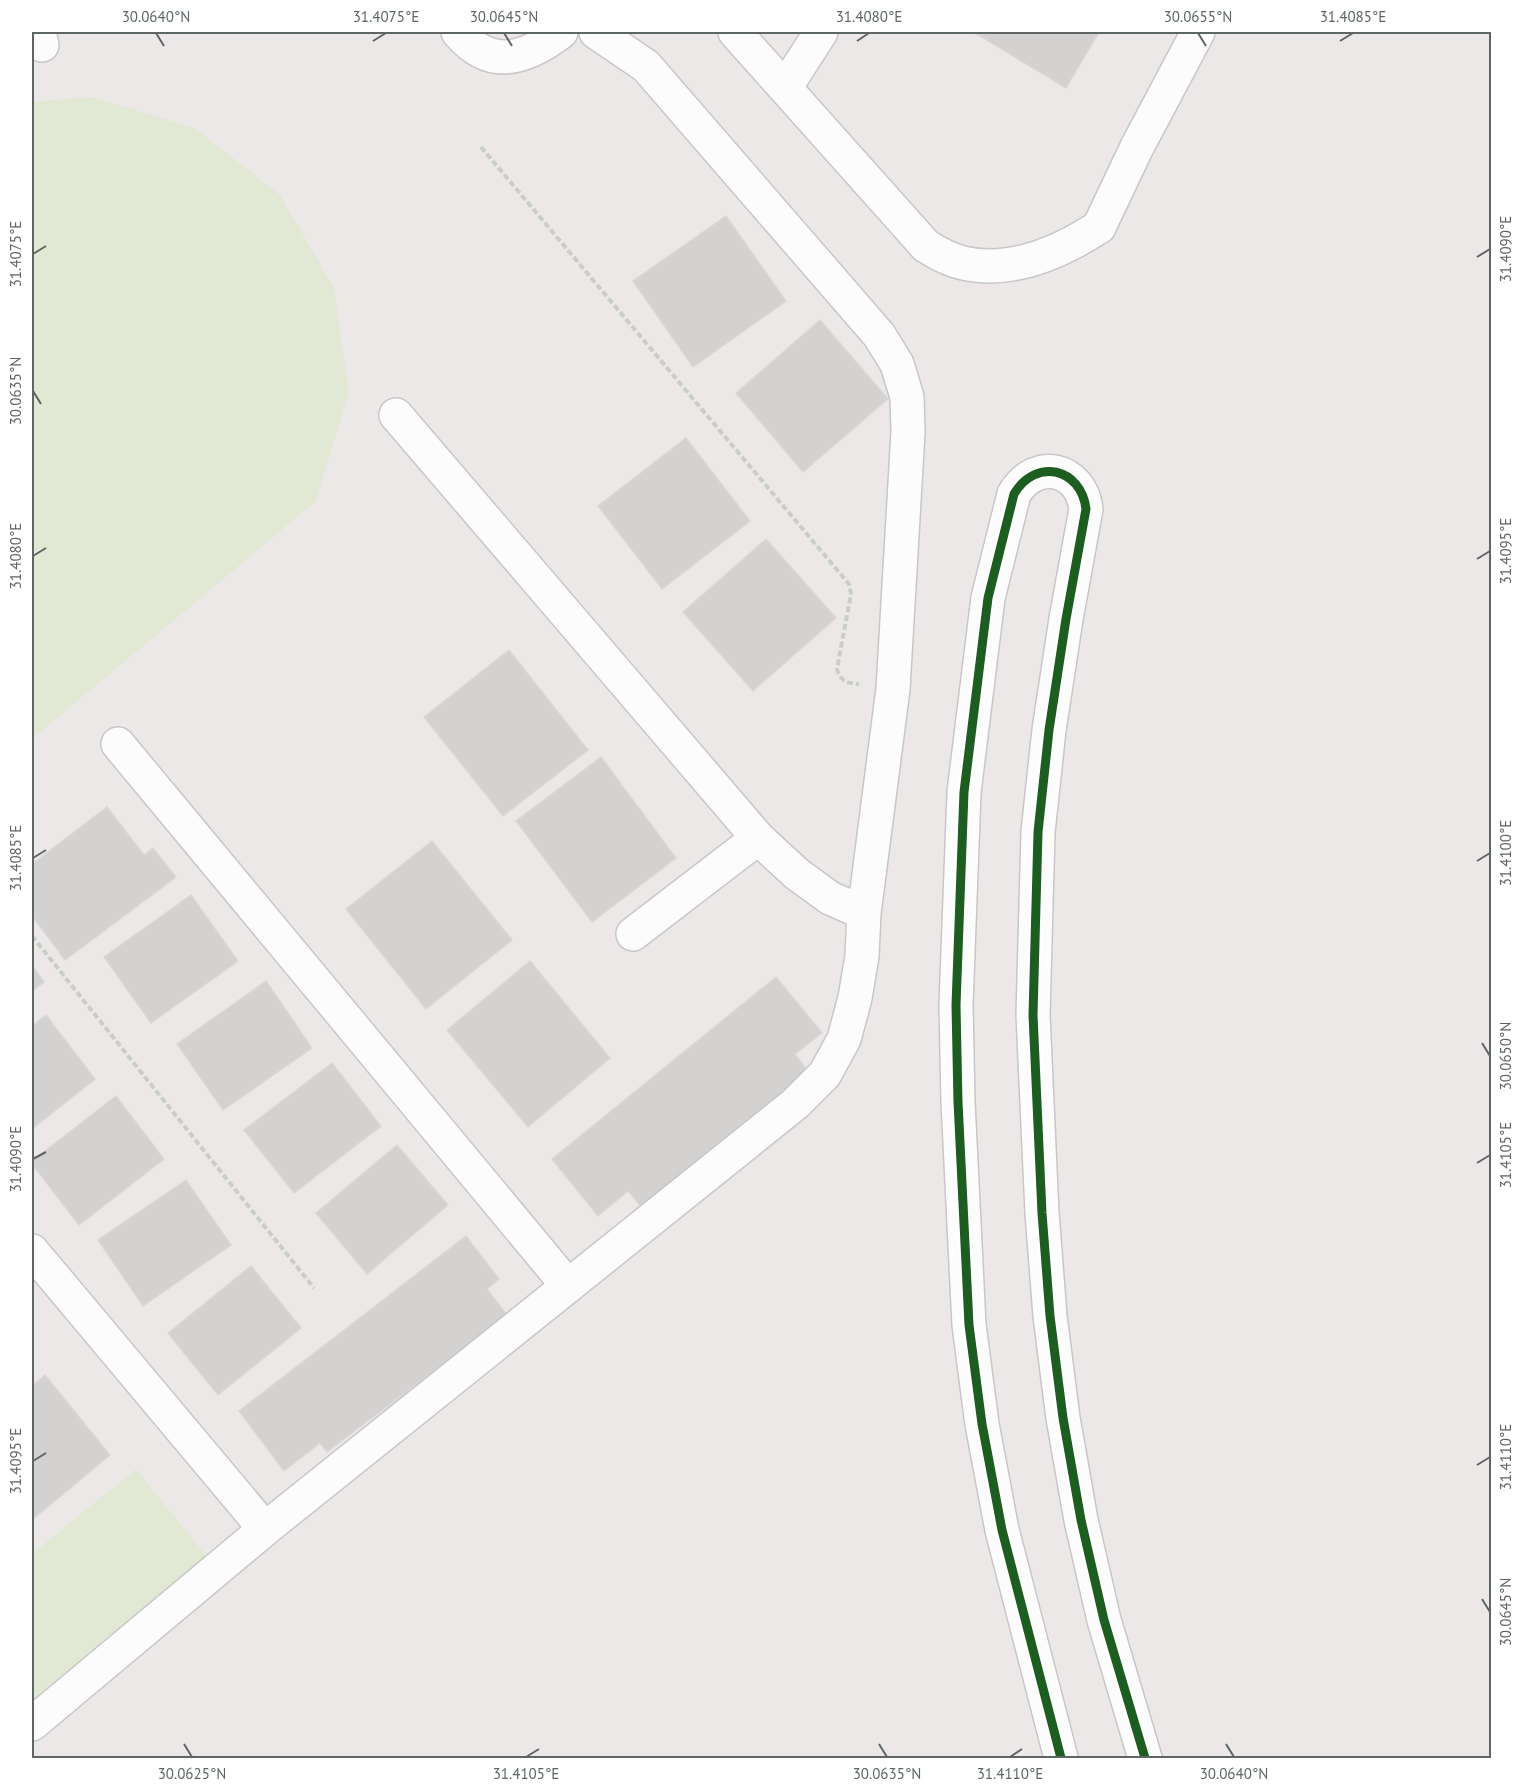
<svg xmlns="http://www.w3.org/2000/svg" width="1523" height="1790" font-family="'PT Sans',sans-serif">
  <style>
    .green { fill: #e1e8d3 }
    .building { fill: #d4d1d1; stroke: #dcd7d7; stroke-width: 1.5 }
    .lines { fill: none; stroke-linecap: round; stroke-linejoin: round }
    .minor-casing { stroke: #c7c7c7; stroke-width: 36 }
    .tertiary-casing { stroke: #c7c7c7; stroke-width: 36 }
    .path { stroke: #c8cec8; stroke-width: 4; stroke-dasharray: 6 3; stroke-linecap: butt }
    .minor { stroke: #fcfcfc; stroke-width: 33 }
    .tertiary { stroke: #fcfcfc; stroke-width: 33 }
    .cycleway-casing { stroke: #fff; stroke-width: 13 }
    .cycleway { stroke: #1b5e20; stroke-width: 9 }
    .ticks { fill: none; stroke: #5d6665; stroke-width: 2 }
    .neatline { fill: none; stroke: #5d6665; stroke-width: 2 }
    .ticks-label { font-size: 15px; text-anchor: middle; fill: #5d6665 }
  </style>
  <rect width="100%" height="100%" fill="#ede8e8"/>
  <path class="green" d="M92 97 195 128 280 195 334 288 349 394 315 502 32 739V102Z
    M136 1469 209 1559 32 1702V1554Z"/>
  <path class="building" d="M976 32H1099L1066 88 975 33Z
    M726 216 786 301 693 367 633 281Z
    M820 320 888 399 803 472 736 393Z
    M686 438 750 521 662 589 598 506Z
    M766 539 836 618 753 691 683 612Z
    M509 650 588 750 503 816 424 717Z
    M601 757 676 858 592 922 516 821Z
    M107 807 144 855 153 848 176 877 65 960 32 916V864Z
    M432 841 512 940 426 1009 346 909Z
    M191 895 238 961 151 1023 104 957Z
    M530 961 610 1058 528 1127 447 1030Z
    M32 965 44 982 32 991Z
    M776 977 822 1033 795 1054 811 1075 644 1210 628 1191 598 1216 552 1159Z
    M266 981 312 1048 223 1110 177 1044Z
    M46 1015 95 1079 32 1129V1026Z
    M332 1063 381 1126 294 1193 244 1130Z
    M116 1096 164 1159 79 1225 32 1164V1161Z
    M397 1145 448 1205 367 1274 316 1213Z
    M186 1180 231 1245 143 1306 98 1240Z
    M466 1236 499 1279 487 1289 507 1315 327 1452 320 1443 284 1471 239 1411Z
    M251 1266 301 1328 218 1395 168 1333Z
    M45 1375 110 1455 32 1520V1386Z"/>
  <g class="lines">
    <defs>
      <path id="minor" d="M39 32 42 45
        M458 32C491 71 526 59 561 32
        M735 32 926 246C937 253 950 260 963 263 1011 274 1059 253 1099 227
        M785 88 821 32
        M396 415 758 838 797 874 830 898 864 913
        M118 744 568 1286
        M633 934 758 838
        M32 1251 265 1529
        M32 1724 265 1529 795 1104 825 1074 844 1039 855 998 862 956 864 913 893 689 908 432 907 397 897 364 879 335 646 66 596 32"/>
      <path id="tertiary" d="M1099 227 1137 147 1198 32
        M1061 1758 1002 1530 982 1424 969 1325 958 1102 956 1005 964 792 988 598 1014 494C1036 457 1081 468 1086 509L1066 619 1049 730 1038 832 1033 1015 1042 1213 1050 1316 1063 1418 1081 1520 1104 1620 1145 1758"/>
    </defs>
    <use href="#minor" class="minor-casing"/>
    <use href="#tertiary" class="tertiary-casing"/>
    <path class="path" d="M481 147 849 584 851 594 837 669C841 682 847 683 859 684
      M32 936 314 1288"/>
    <use href="#minor" class="minor"/>
    <use href="#tertiary" class="tertiary"/>
    <defs>
      <path id="cycleway" d="M1061 1758 1002 1530 982 1424 969 1325 958 1102 956 1005 964 792 988 598 1014 494C1036 457 1081 468 1086 509L1066 619 1049 730 1038 832 1033 1015 1042 1213 1050 1316 1063 1418 1081 1520 1104 1620 1145 1758"/>
    </defs>
    <use href="#cycleway" class="cycleway-casing"/>
    <use href="#cycleway" class="cycleway"/>
  </g>
  <path class="ticks" d="M156 33 164 46M504 33 512 46M1198 33 1206 46M373 41 386 33M857 41 869 33M1340 41 1353 33M33 254 46 246M1477 257 1490 249M33 391 41 404M33 556 46 548M1477 559 1490 551M33 858 46 850M1477 861 1490 853M1482 1043 1490 1056M33 1159 46 1152M1477 1163 1490 1155M33 1461 46 1453M1477 1465 1490 1457M1482 1599 1490 1612M184 1744 192 1757M879 1744 887 1757M1226 1744 1234 1757M526 1757 539 1749M1010 1757 1022 1749"/>
  <rect width="1523" height="1790" fill="none" stroke="#ffffff" stroke-width="66"/>
  <rect x="33" y="33" width="1457" height="1724" class="neatline"/>
  <g class="ticks-label">
    <text x="156" y="22">30.0640°N</text>
    <text x="386" y="22">31.4075°E</text>
    <text x="504" y="22">30.0645°N</text>
    <text x="869" y="22">31.4080°E</text>
    <text x="1198" y="22">30.0655°N</text>
    <text x="1353" y="22">31.4085°E</text>
    <text transform="translate(1506 249) rotate(-90)" y="5">31.4090°E</text>
    <text transform="translate(16 254) rotate(-90)" y="5">31.4075°E</text>
    <text transform="translate(16 391) rotate(-90)" y="5">30.0635°N</text>
    <text transform="translate(1506 551) rotate(-90)" y="5">31.4095°E</text>
    <text transform="translate(16 556) rotate(-90)" y="5">31.4080°E</text>
    <text transform="translate(1506 853) rotate(-90)" y="5">31.4100°E</text>
    <text transform="translate(16 858) rotate(-90)" y="5">31.4085°E</text>
    <text transform="translate(1506 1056) rotate(-90)" y="5">30.0650°N</text>
    <text transform="translate(1506 1155) rotate(-90)" y="5">31.4105°E</text>
    <text transform="translate(16 1159) rotate(-90)" y="5">31.4090°E</text>
    <text transform="translate(1506 1457) rotate(-90)" y="5">31.4110°E</text>
    <text transform="translate(16 1461) rotate(-90)" y="5">31.4095°E</text>
    <text transform="translate(1506 1612) rotate(-90)" y="5">30.0645°N</text>
    <text x="192" y="1779">30.0625°N</text>
    <text x="526" y="1779">31.4105°E</text>
    <text x="887" y="1779">30.0635°N</text>
    <text x="1010" y="1779">31.4110°E</text>
    <text x="1234" y="1779">30.0640°N</text>
  </g>
</svg>
